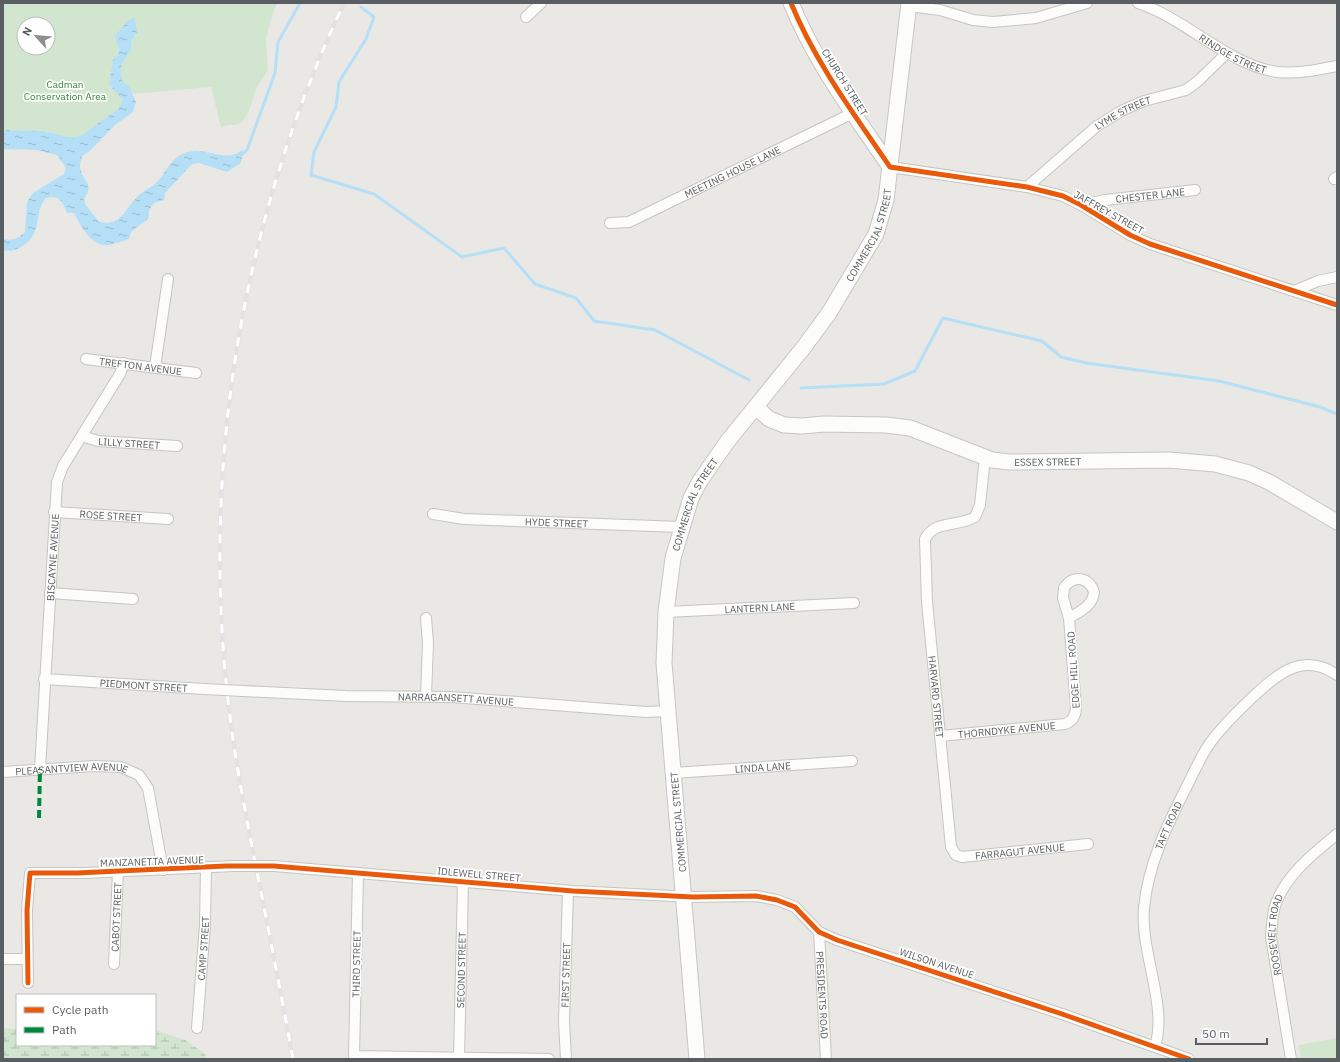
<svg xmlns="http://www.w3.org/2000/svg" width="1340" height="1062" font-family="'IBM Plex Sans',sans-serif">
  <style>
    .wetland { fill: url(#wetland-marsh) }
    .green { fill: #d2e6cf; fill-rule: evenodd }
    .water { fill: url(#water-ripples) }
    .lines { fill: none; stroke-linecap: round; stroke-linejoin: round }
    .stream { stroke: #b5dff7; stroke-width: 3 }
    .street-casing { stroke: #c5c5c4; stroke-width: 12 }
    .secondary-casing { stroke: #c6c6c6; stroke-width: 17 }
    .street { stroke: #fcfcfb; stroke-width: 10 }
    .secondary { stroke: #fcfcfb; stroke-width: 15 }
    .rail-casing { stroke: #e2e2e1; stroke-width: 4.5 }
    .rail { stroke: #fff; stroke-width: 3; stroke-dasharray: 9; stroke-linecap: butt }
    .street-bridge-casing { stroke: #c5c5c4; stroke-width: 12; stroke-linecap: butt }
    .street-bridge { stroke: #fcfcfb; stroke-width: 10 }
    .quiet { stroke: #00873e; stroke-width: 4; stroke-dasharray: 8 4; stroke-linecap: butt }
    .cycleway-casing { stroke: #fff; stroke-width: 8 }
    .cycleway { stroke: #e8590c; stroke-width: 5 }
    .labels { text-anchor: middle; stroke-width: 3.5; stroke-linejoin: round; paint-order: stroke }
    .street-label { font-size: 10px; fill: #595e62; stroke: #fff }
    .park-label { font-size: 10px; fill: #368635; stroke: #fff }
  </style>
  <defs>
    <pattern id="wetland-marsh" width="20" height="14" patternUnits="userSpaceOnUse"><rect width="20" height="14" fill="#d2e6cf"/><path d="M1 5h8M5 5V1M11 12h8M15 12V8" fill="none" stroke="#adbeab"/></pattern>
    <pattern id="water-ripples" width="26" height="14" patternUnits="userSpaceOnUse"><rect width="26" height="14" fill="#b5dff7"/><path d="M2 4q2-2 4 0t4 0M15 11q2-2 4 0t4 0" fill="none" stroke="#96b8cb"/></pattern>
  </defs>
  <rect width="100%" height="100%" fill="#eae8e4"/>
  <path class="wetland" d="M17 1027V1045H155V1030L185 1040 204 1053 206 1056 204 1059H3V1028L13 1029Z"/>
  <path class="green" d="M3 3H278L274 10 266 38 268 70 256 89 250 108 243 122 235 125H227L221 128 211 87 132 94 129 86 122 82 121 66 132 48 131 42 137 32 115 36 119 50V94L124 100 119 108 82 135 73 138 43 131 3 130ZM24 24H48V48H24Z
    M1337 1038V1059H1301L1299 1045Z"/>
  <path class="water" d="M135 18 137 32 131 42 132 48 121 66 122 81 129 86 136 102 133 112 115 125 90 151 82 156C82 159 80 163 80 166 81 181 96 183 84 199L85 204 99 222C122 227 125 208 139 195 144 190 153 187 158 181 164 174 170 162 177 157 203 140 224 167 243 149L241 163 227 172 199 163 192 164 165 193 164 200 154 203 149 210V218L131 232 129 239C122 241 115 244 108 245 91 247 81 226 74 213H67C62 201 60 195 46 198 33 214 43 232 24 245 17 250 11 252 3 250V239C13 241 18 239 25 232L27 202 33 193 64 174 66 168 57 155 37 150 3 149V130L43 131 73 138 82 135 119 108 123 100 109 85 113 59 118 55 119 50 115 36 129 19Z"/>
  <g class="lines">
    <path class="stream" d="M361 7 374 17 366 39 339 82 336 107 314 152 311 175 374 194 462 257 504 248 535 284 576 298 594 321 655 330 749 380
      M241 155 247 150 275 73 278 42 300 3
      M801 388 884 384 915 371 943 318 1042 341 1061 357 1086 363 1219 381 1320 407 1337 414"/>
    <defs>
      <g id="street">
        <path id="s1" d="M1138 3C1187 19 1226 64 1277 72 1297 74 1317 70 1337 66"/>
        <path d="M909 6 940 10 973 20 993 22 1036 18 1087 3"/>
        <path d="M526 17 541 3"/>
        <path d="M890 167 1027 187 1063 196 1081 205 1130 235 1150 244 1337 305"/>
        <path d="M1334 179 1337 177"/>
        <path id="s2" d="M1027 187 1097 126 1123 110 1144 101 1186 90 1198 81 1227 53"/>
        <path id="s3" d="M1081 205 1105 200 1195 190"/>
        <path id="s4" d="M610 223 629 222 853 113"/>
        <path d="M1294 291 1318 281 1337 277"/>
        <path id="s5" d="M86 359 196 373"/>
        <path d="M155 367 168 279"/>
        <path id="s6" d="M82 436 98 441 177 446"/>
        <path id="s7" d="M985 457 980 505 975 517C959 527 934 520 925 539L927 602 951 847 956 855 962 857 1088 844"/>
        <path id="s8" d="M54 512 168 519"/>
        <path id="s9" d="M433 514 464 519 681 527"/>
        <path d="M50 593 133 599"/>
        <path id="s10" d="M666 612 854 603"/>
        <path d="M426 618 428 643 426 696"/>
        <path id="s11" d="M44 679 204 689"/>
        <path id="s12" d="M243 691 346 696 451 697 646 712 668 711"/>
        <path id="s13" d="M940 736 1065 724C1073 721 1076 715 1076 707L1069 618C1079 612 1093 606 1094 592 1089 577 1073 574 1064 588L1063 598 1069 618"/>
        <path id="s14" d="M40 769 57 482 63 466 120 374 124 363"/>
        <path id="s15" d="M3 772 94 766 121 767 139 775 148 788 163 870"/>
        <path id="s16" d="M673 773 852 761"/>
        <path d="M274 866 573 891 693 897 756 896 777 900 795 907 819 932 837 940 1062 1014 1189 1059"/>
        <path d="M358 873 354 1056 549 1059"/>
        <path id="s17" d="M819 932 826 1059"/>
        <path d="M3 959H27"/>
        <path id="s18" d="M114 964 118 871"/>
        <path d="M28 983 27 910 30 873H84L234 866"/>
        <path id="s19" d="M197 1028 205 925 206 868"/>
        <path id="s20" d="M1155 1046C1168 1007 1140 951 1144 908 1148 865 1167 825 1187 786 1195 770 1202 753 1213 739 1226 722 1241 708 1257 693 1281 671 1305 653 1337 675"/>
        <path id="s21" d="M459 1058 463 881"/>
        <path id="s22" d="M566 1059 564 1021 568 891"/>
        <path id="s23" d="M1291 1059 1271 937C1272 926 1272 914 1276 903 1287 874 1314 853 1337 834"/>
      </g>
      <g id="secondary">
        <path d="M791 3C815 62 854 114 890 167"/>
        <path id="s24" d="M756 407 769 419 784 425 802 426 824 424 886 425 910 428 992 460 1009 462 1169 460 1215 464 1249 473 1269 482 1337 522"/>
        <path id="s25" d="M697 1059 664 663 666 612 673 558 691 498 700 481 727 442 804 347 829 313 876 234 886 200 909 3"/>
      </g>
    </defs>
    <use href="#street" class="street-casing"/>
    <use href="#secondary" class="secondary-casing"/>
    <use href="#street" class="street"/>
    <use href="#secondary" class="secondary"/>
    <defs>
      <path id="rail" d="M293 1059C281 993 268 927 255 862 246 814 236 766 230 717 199 474 240 224 344 3"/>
    </defs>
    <use href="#rail" class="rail-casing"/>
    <use href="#rail" class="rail"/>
    <defs>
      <path id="street-bridge" d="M204 689 243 691
        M234 866H274"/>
    </defs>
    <use href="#street-bridge" class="street-bridge-casing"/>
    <use href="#street-bridge" class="street-bridge"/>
    <path class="quiet" d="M39 818 40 769"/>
    <defs>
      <path id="cycleway" d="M791 3C815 62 854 114 890 167L1027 187 1063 196 1081 205 1130 235 1150 244 1337 305
        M28 983 27 910 30 873H77L226 866H274L573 891 693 897 756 896 777 900 795 907 819 932 837 940 1062 1014 1189 1059"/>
    </defs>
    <use href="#cycleway" class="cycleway-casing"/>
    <use href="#cycleway" class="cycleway"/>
  </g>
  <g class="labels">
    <g class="street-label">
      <text dy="4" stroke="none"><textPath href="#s1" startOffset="108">RINDGE STREET</textPath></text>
      <text transform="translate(845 82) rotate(58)" y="4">CHURCH STREET</text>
      <text dy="4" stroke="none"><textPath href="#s2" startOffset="122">LYME STREET</textPath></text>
      <text dy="4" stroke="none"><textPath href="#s4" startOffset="134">MEETING HOUSE LANE</textPath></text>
      <text dy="4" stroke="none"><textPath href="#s3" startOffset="70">CHESTER LANE</textPath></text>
      <text transform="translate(1109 212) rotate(29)" y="4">JAFFREY STREET</text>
      <text dy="4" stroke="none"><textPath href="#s25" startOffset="885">COMMERCIAL STREET</textPath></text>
      <text dy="4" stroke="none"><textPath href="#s5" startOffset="55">TREFTON AVENUE</textPath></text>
      <text dy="4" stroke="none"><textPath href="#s6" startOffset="48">LILLY STREET</textPath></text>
      <text dy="4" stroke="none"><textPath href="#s24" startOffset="304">ESSEX STREET</textPath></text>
      <text dy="4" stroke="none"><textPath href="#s25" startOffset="561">COMMERCIAL STREET</textPath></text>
      <text dy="4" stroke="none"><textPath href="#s8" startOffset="57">ROSE STREET</textPath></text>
      <text dy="4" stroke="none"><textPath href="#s9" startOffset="124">HYDE STREET</textPath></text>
      <text dy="4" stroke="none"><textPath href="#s14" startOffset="212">BISCAYNE AVENUE</textPath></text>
      <text dy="4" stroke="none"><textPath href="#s10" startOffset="94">LANTERN LANE</textPath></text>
      <text transform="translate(1073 670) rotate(-94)" y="4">EDGE HILL ROAD</text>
      <text dy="4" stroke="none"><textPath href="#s11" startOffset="100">PIEDMONT STREET</textPath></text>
      <text dy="4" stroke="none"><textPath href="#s7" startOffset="276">HARVARD STREET</textPath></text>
      <text dy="4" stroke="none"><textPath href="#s12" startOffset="213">NARRAGANSETT AVENUE</textPath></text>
      <text dy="4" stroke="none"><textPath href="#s13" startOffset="67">THORNDYKE AVENUE</textPath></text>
      <text dy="4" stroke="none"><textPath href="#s16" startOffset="90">LINDA LANE</textPath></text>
      <text dy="4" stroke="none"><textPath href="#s15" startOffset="69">PLEASANTVIEW AVENUE</textPath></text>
      <text transform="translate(678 822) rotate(-95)" y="4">COMMERCIAL STREET</text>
      <text dy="4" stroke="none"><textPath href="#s20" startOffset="226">TAFT ROAD</textPath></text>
      <text dy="4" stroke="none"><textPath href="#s7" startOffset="501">FARRAGUT AVENUE</textPath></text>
      <text transform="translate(152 861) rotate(-2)" y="4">MANZANETTA AVENUE</text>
      <text transform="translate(479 874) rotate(5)" y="4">IDLEWELL STREET</text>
      <text dy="4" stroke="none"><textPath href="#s18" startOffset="47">CABOT STREET</textPath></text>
      <text dy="4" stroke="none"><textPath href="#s23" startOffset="126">ROOSEVELT ROAD</textPath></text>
      <text dy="4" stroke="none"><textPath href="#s19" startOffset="80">CAMP STREET</textPath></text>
      <text transform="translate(937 963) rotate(18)" y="4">WILSON AVENUE</text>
      <text transform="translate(356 964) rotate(-89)" y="4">THIRD STREET</text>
      <text dy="4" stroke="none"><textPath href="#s21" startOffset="88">SECOND STREET</textPath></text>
      <text dy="4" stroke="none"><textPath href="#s22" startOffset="84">FIRST STREET</textPath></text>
      <text dy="4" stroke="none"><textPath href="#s17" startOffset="63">PRESIDENTS ROAD</textPath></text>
    </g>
    <g class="park-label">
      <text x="65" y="88">Cadman<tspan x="65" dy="12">Conservation Area</tspan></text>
    </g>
  </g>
  <rect width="1340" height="1062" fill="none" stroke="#595e62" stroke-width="8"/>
  <rect x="16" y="994" width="140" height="52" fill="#ffffff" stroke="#bdbfc0"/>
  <rect x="24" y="1007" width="20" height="6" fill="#e8590c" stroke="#bdbfc0"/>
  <text x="52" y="1014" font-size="12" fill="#595e62">Cycle path</text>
  <rect x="24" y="1027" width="20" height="6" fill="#00873e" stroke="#bdbfc0"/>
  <text x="52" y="1034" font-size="12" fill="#595e62">Path</text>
  <g transform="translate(36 36) rotate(297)"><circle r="19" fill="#ffffff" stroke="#bdbfc0"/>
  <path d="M0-3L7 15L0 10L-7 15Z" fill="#8c8e90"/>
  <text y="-6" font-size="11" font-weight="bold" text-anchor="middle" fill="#595e62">N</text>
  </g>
  <path d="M1196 1038v6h71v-6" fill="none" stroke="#595e62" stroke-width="2"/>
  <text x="1202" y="1038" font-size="12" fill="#595e62" stroke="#ffffff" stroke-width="3" paint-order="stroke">50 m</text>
</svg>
